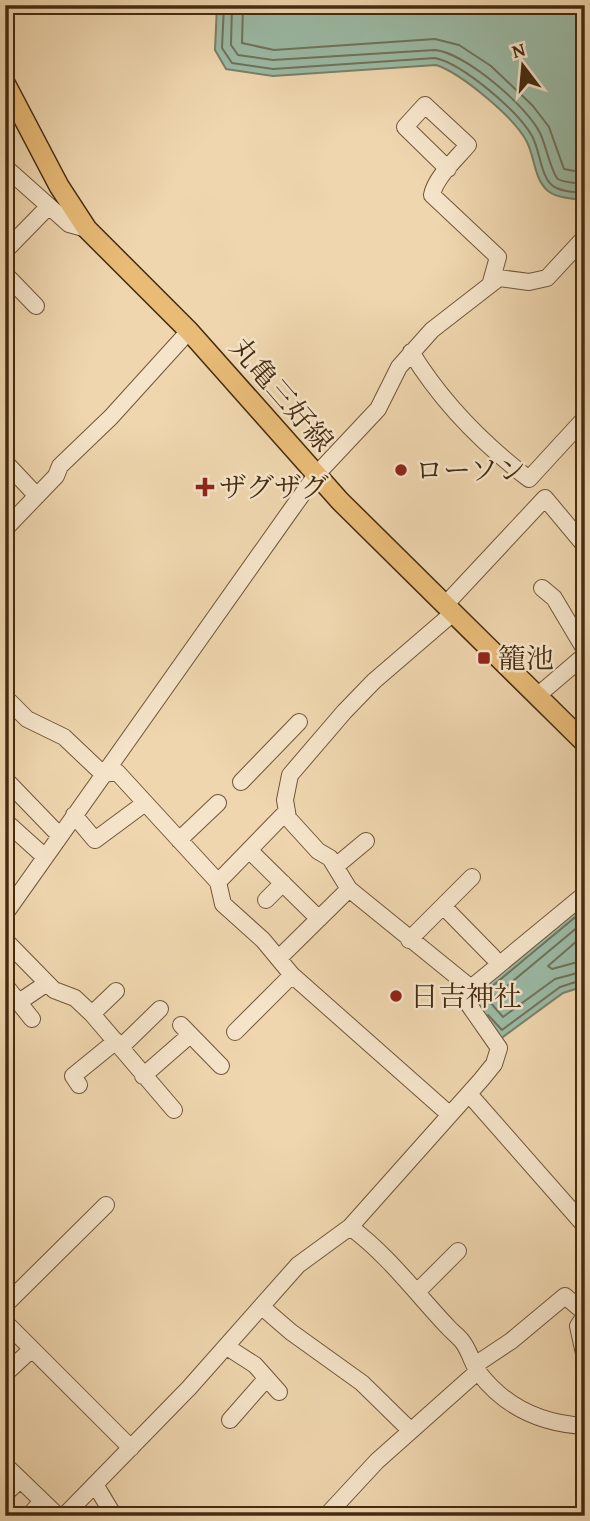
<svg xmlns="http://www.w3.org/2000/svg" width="590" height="1521" font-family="'Gentium Book Plus','Noto Serif JP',serif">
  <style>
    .water { fill: #9bbaa5; stroke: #798169; stroke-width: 2 }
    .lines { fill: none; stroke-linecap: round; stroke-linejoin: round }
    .shore { stroke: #70725a; stroke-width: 2 }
    .minor-casing { stroke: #705638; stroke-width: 18 }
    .major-casing { stroke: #452b10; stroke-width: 22 }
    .minor { stroke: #f5e4ca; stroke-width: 16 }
    .major { stroke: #e8bb77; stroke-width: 19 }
    .poi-dot { fill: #8f2418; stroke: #f5e4ca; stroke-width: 2.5 }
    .labels { text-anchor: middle; stroke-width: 5; stroke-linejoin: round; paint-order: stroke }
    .street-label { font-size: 28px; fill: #452b10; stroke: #f5e4ca }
    .poi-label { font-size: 28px; fill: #452b10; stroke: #f5e4ca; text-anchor: start }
  </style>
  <rect width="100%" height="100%" fill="#efd6ae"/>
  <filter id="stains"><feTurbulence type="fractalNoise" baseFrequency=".00286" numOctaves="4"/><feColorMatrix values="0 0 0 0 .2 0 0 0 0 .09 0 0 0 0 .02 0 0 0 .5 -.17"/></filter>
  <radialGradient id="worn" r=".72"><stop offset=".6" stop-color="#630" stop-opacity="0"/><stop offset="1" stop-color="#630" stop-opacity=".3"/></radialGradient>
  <path class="water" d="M217 5H585V200C573 199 557 198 548 191 534 179 535 158 527 142 515 118 461 73 436 65L273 76 226 69 215 50Z
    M585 900V986L563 993 500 1039 471 996Z"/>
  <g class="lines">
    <path class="shore" d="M224 5 222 48 232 63 273 69 435 58C463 64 518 111 532 136 540 150 541 178 553 186 561 192 575 192 585 193
      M232 5 231 45 238 55 273 60 435 50C465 53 527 106 540 133 545 142 552 175 558 179 565 183 577 183 585 184
      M243 5 242 43 274 50 435 39 459 45 491 66 533 106 549 127 564 169 585 173
      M585 921 489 1001 503 1017 555 979 585 971
      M585 934 548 966 552 969 585 960
      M478 998 585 909
      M488 1015 502 1030 560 987 585 979"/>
    <defs>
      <path id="minor" d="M5 167 69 224 87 229
        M448 169 405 127 425 105 468 145C456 159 435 178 432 195L498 257 491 282
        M5 251 48 207
        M5 274 36 306
        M411 352C441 401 483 444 529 479L585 418
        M5 462 37 496
        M5 529 56 476 60 466 111 417 189 331
        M542 588 554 598 585 650
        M445 605 545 498 585 546
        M453 613 374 681 344 712 290 775 285 800 288 818 318 851 330 858 349 889 471 988
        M537 696 585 655
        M5 697 27 719 64 737 103 774 117 772 218 882 223 904 263 940 292 975 449 1114
        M5 779 60 836
        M241 782 299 722
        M74 815 95 840 145 803
        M5 821 45 857
        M179 840 218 803
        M249 850 319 919
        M336 866 366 841
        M218 882 287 811
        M266 900 283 883
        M443 906 493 957
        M5 914 291 510 316 475 378 409 399 367 432 330 499 278 529 282 547 278 585 237
        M5 940 54 990 75 998 92 1014 174 1110
        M409 940 472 877
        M279 958 349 889
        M5 985 32 1019
        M19 1002 47 983
        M92 1014 116 991
        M181 1025 221 1066
        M235 1032 292 975
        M121 1047 160 1009
        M143 1076 190 1035
        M79 1085 73 1076 116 1041
        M469 1094 585 1226
        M350 1227C388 1255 415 1292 447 1326 451 1331 457 1335 462 1341 470 1351 472 1364 479 1373 506 1408 542 1424 585 1426
        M417 1292 458 1251
        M5 1305 106 1205
        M262 1307 291 1332 362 1383 411 1431
        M585 1315 578 1326 585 1358
        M5 1322 131 1448
        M227 1347 255 1365 279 1392
        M475 1365 511 1341 565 1296 585 1313
        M5 1374 32 1349
        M230 1420 266 1379
        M5 1465 58 1516
        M96 1486 114 1516
        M5 1494 20 1480
        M29 1516 41 1502
        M64 1516 189 1388 298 1265 350 1227 481 1080 494 1064 499 1048 469 1005 468 997 471 988 585 894
        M326 1516 377 1461 477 1372"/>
      <path id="major" d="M5 83 59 186 87 229 189 331 340 501 585 743"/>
    </defs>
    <use href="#minor" class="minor-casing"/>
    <use href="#major" class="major-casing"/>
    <use href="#minor" class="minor"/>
    <use href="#major" class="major"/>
  </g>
  <g class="poi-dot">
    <circle cx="401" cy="470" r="7"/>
    <path d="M201.5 476.5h7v7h7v7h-7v7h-7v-7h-7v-7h7z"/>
    <rect x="477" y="651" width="14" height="14" rx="3.5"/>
    <circle cx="396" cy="996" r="7"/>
  </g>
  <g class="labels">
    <g class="street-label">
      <text transform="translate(282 394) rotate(49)" y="10">丸亀三好線</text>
    </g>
    <g class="poi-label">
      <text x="415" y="480">ローソン</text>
      <text x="219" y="497">ザグザグ</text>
      <text x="498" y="668">籠池</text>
      <text x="410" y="1006">日吉神社</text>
    </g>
  </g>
  <rect width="590" height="1521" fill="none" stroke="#efd6ae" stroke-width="28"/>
  <rect x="7" y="7" width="576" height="1507" fill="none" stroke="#452b10" stroke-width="3.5"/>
  <rect x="14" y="14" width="562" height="1493" fill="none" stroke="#452b10" stroke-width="2"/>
  <g transform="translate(523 66) rotate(344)" stroke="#f5e4ca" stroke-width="5" paint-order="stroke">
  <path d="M0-5L12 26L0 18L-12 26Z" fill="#452b10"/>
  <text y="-10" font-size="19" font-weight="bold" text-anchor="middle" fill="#452b10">N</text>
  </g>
  <rect width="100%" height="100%" filter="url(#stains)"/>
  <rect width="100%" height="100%" fill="url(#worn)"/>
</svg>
